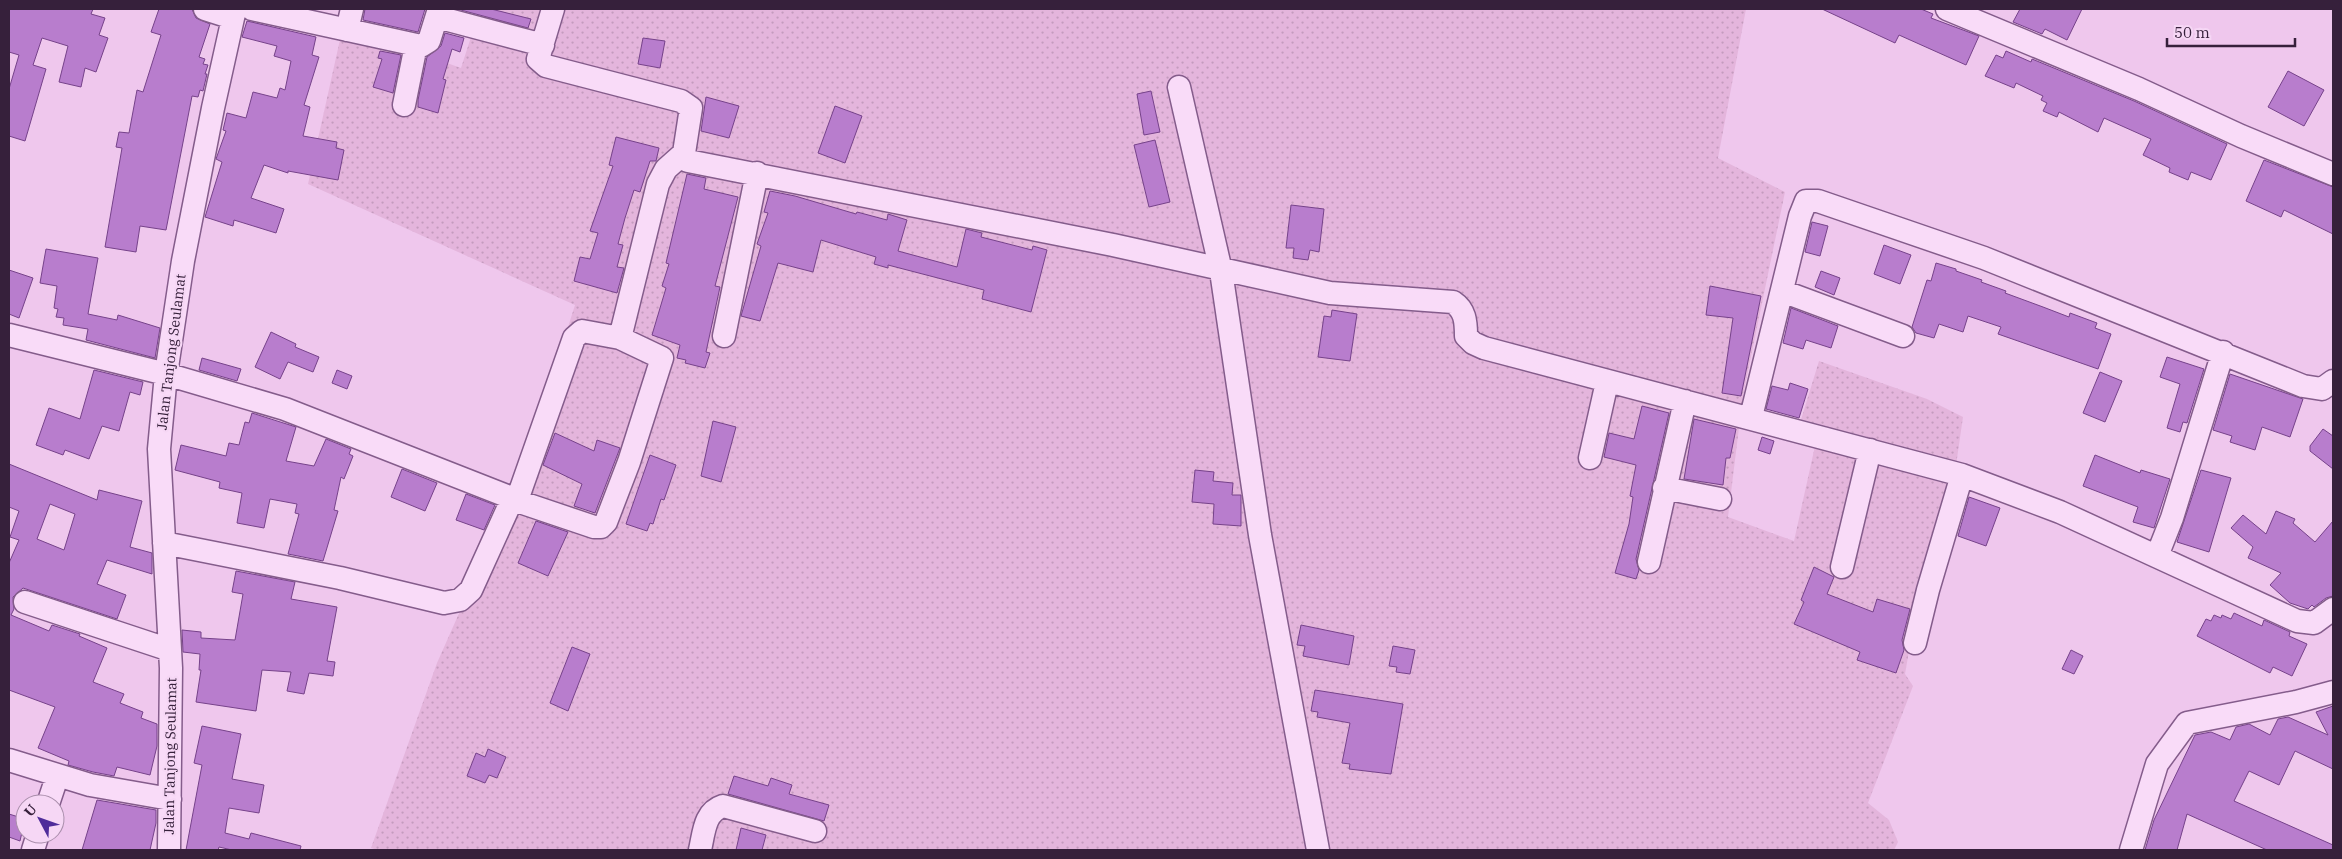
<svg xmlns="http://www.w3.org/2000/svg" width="2342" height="859" font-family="'IBM Plex Serif',serif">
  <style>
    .farmland { fill: url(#farmland-dots) }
    .building { fill: #b87dcd; stroke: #76428a; fill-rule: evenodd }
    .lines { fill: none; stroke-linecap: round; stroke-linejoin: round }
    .minor-casing { stroke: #845c8b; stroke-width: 25 }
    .minor { stroke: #f9dbf8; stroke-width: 22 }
    .labels { text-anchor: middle; stroke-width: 4.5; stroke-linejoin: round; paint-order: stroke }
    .street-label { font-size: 14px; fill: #36203b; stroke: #f6d7f5 }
  </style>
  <defs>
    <pattern id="farmland-dots" width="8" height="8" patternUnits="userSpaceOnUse" patternTransform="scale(1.25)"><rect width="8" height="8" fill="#e4b5dc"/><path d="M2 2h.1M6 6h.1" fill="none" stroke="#c49bbe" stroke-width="1.8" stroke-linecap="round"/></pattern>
  </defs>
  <rect width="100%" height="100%" fill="#efc7ed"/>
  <path class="farmland" d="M480 9H1746L1718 158 1785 192 1743 395 1728 517 1794 541 1819 428 1800 423 1819 361 1927 399 1963 417 1953 486 1914 622 1905 674 1913 686 1868 803 1889 820 1898 842 1894 850H378L371 848 437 663 523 469 575 305 308 184 343 26 461 68Z"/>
  <path class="building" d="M9 9H93L91 14 105 18 99 35 108 38 96 72 85 68 81 87 59 82 68 46 42 38 33 65 46 69 25 141 9 136V89L19 55 9 52Z
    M159 9H192L196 18 210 24 199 57 205 59 203 64 208 65 205 74H207L203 91 200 90 198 97 192 96 166 230 140 226 136 252 105 247 122 148 116 147 119 132 129 133 137 90 143 92 161 35 151 32Z
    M365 9H425L418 32 363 20Z
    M457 9H491L531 19 528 28Z
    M1822 9H1921L1933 14 1931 18 1979 36 1966 65 1899 35 1895 43Z
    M2020 9H2082L2067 40 2045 29 2042 34 2013 22Z
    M247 21 316 37 312 55 319 57 304 105 310 107 303 136 337 142 336 148 344 150 338 180 288 171V173L264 165 251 198 284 209 276 233 234 220 233 226 205 217 222 162 216 159 226 131 223 130 227 113 246 118 253 92 277 98 280 88 285 90 291 61 274 56 277 46 242 37Z
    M445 33 464 38 460 52 452 49 443 79 446 80 438 113 418 107V100L427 57 441 46Z
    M643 38 665 41 660 68 638 64Z
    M380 51 401 55 393 93 373 87 382 59 378 58Z
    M2006 51 2031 62 2032 59 2134 101 2227 144 2211 180 2191 172 2188 180 2169 172 2170 168 2143 155 2151 139 2104 118 2098 132 2059 112 2057 117 2043 111 2047 103 2041 100 2043 96 2016 83 2014 88 1985 76 1996 55 2003 58Z
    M2288 71 2324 90 2304 126 2268 107Z
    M1151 91 1160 132 1144 135 1137 94Z
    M706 97 739 106 729 138 701 131Z
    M835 106 862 116 845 163 818 153Z
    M616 137 659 148 656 161H650L640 192 634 190 625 218 618 244 623 245 617 267 624 268 617 293 574 281 580 257 590 259 598 233 590 231 613 166 609 165Z
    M1155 140 1170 202 1149 207 1134 145Z
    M2264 160 2333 187V234L2284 210 2281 217 2246 201Z
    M687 174 706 178 704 189 738 197 715 286 720 287 706 352 710 353 705 368 685 363 686 360 677 358 680 345 652 335 666 288 662 286 669 264 666 263Z
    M770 191 795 196 856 214 857 212 887 220 888 214 907 220 898 251 957 267 966 229 982 233 981 237 1032 250 1033 246 1047 250 1031 312 982 299 984 290 888 265V268L874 264 876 257 821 240 813 272 778 263 760 321 741 316 761 246 757 244 768 213 764 212Z
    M1291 205 1324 209 1319 252 1310 250 1308 260 1293 258 1294 248H1286Z
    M1812 222 1828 226 1820 256 1805 252Z
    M1884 245 1911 255 1900 284 1874 274Z
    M46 249 98 258 88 314 117 320 118 315 160 328 155 358 86 340 88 329 63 325 64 318 56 317 58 309 54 308 57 286 40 283Z
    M1936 263 1956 269V271L1982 280 1981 282 2006 291 2005 293 2043 307 2069 317 2070 313 2097 323 2095 328 2111 334 2098 369 1998 334 2001 327 1968 316 1963 332 1939 324 1934 338 1916 333 1912 327 1927 280 1931 281Z
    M9 270 33 278 19 318 9 314Z
    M1821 271 1840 278 1834 295 1815 287Z
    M1710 286 1761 296 1741 396 1722 393 1733 318 1706 315Z
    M1791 308 1838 326 1831 348 1806 340 1803 349 1783 343Z
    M1332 310 1357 314 1350 361 1318 357 1324 316 1331 317Z
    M271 332 296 344 295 347 319 357 313 372 288 362 280 379 255 367Z
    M2167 357 2204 369 2187 423 2183 422 2180 432 2167 428 2180 384 2160 377Z
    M202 358 241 369 237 381 199 370Z
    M94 370 143 382 140 395 130 392 119 431 102 426 89 459 65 450 63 455 36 445 49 408 80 419Z
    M337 370 352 376 347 389 332 383Z
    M2100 372 2122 381 2105 422 2083 413Z
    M2230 374 2303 399 2290 437 2262 427 2255 450 2230 442 2232 436 2213 430Z
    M1790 383 1808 389 1799 418 1766 409 1772 386 1788 390Z
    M1642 406 1669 413 1636 559 1639 570 1636 579 1615 573 1629 524 1633 497 1630 496 1636 465 1604 457 1609 433 1634 439Z
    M252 413 296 427 286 461 314 466 326 439 351 449 349 454 353 456 344 479 341 477 334 510 338 511 323 561 288 554 299 514 295 513 297 504 270 499 264 528 237 523 242 493 219 488 220 482 175 470 181 445 226 456 229 443 239 445 245 422 249 423Z
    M1694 419 1736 429 1730 458H1726L1723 485 1684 479Z
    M713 421 736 427 721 482 701 476Z
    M2323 429 2333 436V469L2310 451V446Z
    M555 433 594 451 597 440 620 448 595 513 574 506 582 484 543 465Z
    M1762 437 1774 441 1770 454 1758 450Z
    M650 455 676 465 664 500 661 499 653 524 650 523 647 531 626 524Z
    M2095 455 2140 473 2141 470 2170 479 2154 528 2133 522 2138 507 2083 486Z
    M9 464 97 500 99 490 142 501 130 547 152 553V574L107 560 97 584 126 595 117 619 23 588 13 597 14 609 11 615 49 631 52 625 80 634 79 636 107 648 93 682 124 694 120 703 143 712 141 718 157 724V746L150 775 117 767 114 776 93 772 68 765 69 761 38 748 55 707 9 690V563L19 540 10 537 19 511 9 507ZM50 504 75 514 64 550 37 539Z
    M402 469 437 483 425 511 391 497Z
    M1195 470 1214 472 1213 481 1233 483 1232 495H1241V526L1213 524 1214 504 1192 502Z
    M2201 470 2231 478 2209 552 2177 542Z
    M466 494 495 505 484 530 456 520Z
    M1969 497 2000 508 1986 546 1958 536Z
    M2276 511 2295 519 2293 523 2315 542 2333 521V596L2326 598 2314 607 2312 605 2308 609 2290 603 2270 585 2281 573 2248 558 2253 547 2231 528 2243 515 2266 534Z
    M536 521 568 532 548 576 518 563Z
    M1814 567 1834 577 1827 594 1873 612 1877 599 1910 609 1902 640 1904 650 1896 673 1857 660 1860 652 1794 624 1804 602 1801 600Z
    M236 571 295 582 291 599 337 607 327 661 335 662 333 676 309 673 304 694 287 691 291 672 262 670 256 711 196 702 201 670H199L200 654 183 652 182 630 201 632V638L235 640 243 594 232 592Z
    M2234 613 2262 626 2264 620 2290 632 2289 636 2307 644 2292 676 2273 667 2270 673 2197 636 2206 619 2211 621 2214 615 2221 618 2222 615 2231 619Z
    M1301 625 1354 636 1349 665 1303 656 1305 646 1297 645Z
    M1393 646 1415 650 1410 674 1396 672 1397 667 1389 666Z
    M572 647 590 654 568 711 550 703Z
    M2071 650 2083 656 2074 674 2062 669Z
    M1315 690 1403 704 1391 774 1349 769 1350 764 1342 763 1350 723 1317 717 1318 712 1311 711Z
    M2333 706V769L2295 751 2279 785 2249 771 2234 801 2333 845V850H2267L2187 814 2177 850H2145L2154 820 2195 735 2211 732 2230 740 2236 727 2249 724 2270 735 2278 719 2288 717 2328 735 2316 712Z
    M202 726 241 734 232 779 264 785 259 813 229 808 225 833 249 839 251 833 301 846 300 850H232L219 847 218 850H186L202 765 194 763Z
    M488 749 506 757 497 778 489 775 485 783 467 776 476 753 485 757Z
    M734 776 768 786 771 778 792 785 789 794 829 805 824 821 728 794Z
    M97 800 156 810V823L150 850H82Z
    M9 814 25 819 20 841 9 837Z
    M741 828 766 835 762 850H736Z"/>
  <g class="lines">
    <defs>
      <path id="minor" d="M205 9 233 18
        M252 9 421 46 429 41 439 9
        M553 9 538 59 546 66 681 101 691 108 684 153 688 161 1113 245 1330 293 1453 302C1465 310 1466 321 1466 336L1473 343 1484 348 1962 475 2060 512 2297 621 2314 623 2333 609
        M1947 9 2139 89 2241 136 2333 174
        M437 17 543 45
        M347 30 352 9
        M1179 87 1221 271 1260 535 1318 850
        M404 105 416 45
        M1782 291 1903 336
        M9 335 166 374 285 409 517 500 574 338 582 331 620 338
        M724 336 757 173
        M1751 417 1800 216 1806 201H1818L1984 258 2303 386 2322 389 2333 381
        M1590 458 1607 382
        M1664 488 1720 499
        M164 543 340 578 444 603 460 600 471 590 510 504 514 500 594 527H601L606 522 629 462 662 358 620 338 658 184 666 169 684 153
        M2157 556 2172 518 2223 352
        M1649 562 1685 401
        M1842 567 1870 450
        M25 602 170 650
        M1915 643 1928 590 1962 475
        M9 760 90 785 170 799
        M48 804 57 777
        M33 850 38 834
        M169 850 171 668 159 449 166 374 183 261 213 108 235 9
        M700 850C704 833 704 812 723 806L815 831
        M2131 850 2157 764 2187 723 2296 702 2333 692"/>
    </defs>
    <use href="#minor" class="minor-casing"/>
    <use href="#minor" class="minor"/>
  </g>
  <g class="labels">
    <g class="street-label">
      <text transform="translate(171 352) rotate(-83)" y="5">Jalan Tanjong Seulamat</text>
      <text transform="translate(170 756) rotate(-89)" y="5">Jalan Tanjong Seulamat</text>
    </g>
  </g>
  <rect width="2342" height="859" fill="none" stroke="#36203b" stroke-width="20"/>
  <g transform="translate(40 819) rotate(311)"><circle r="24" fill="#f6d7f5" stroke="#a98eab"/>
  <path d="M0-4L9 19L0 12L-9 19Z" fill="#4f2c9a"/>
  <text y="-8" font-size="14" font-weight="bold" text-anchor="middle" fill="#36203b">U</text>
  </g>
  <path d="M2167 38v8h128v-8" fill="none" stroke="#36203b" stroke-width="2.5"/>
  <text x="2174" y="38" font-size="15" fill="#36203b" stroke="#f6d7f5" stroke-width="4" paint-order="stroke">50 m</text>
</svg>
